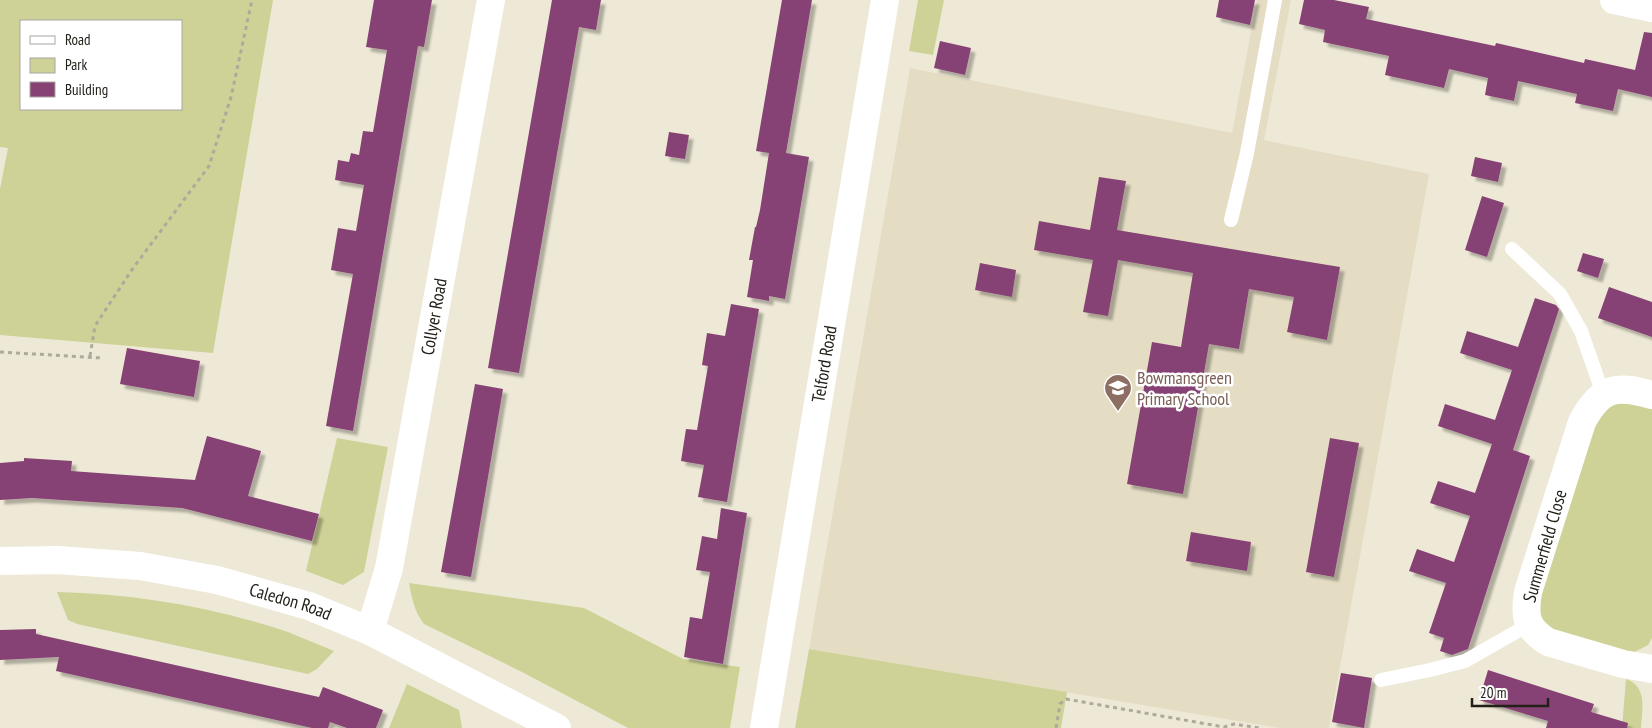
<svg xmlns="http://www.w3.org/2000/svg" width="1652" height="728" font-family="'PT Sans Narrow',sans-serif">
  <style>
    .built { fill: #e4ddc4 }
    .green { fill: #cfd297; fill-rule: evenodd }
    .building { fill: #874274; filter: url(#shadow) }
    .lines { fill: none; stroke-linecap: round; stroke-linejoin: round }
    .path { stroke: #aeaa9b; stroke-width: 3; stroke-dasharray: 4 4; stroke-linecap: butt }
    .service { stroke: #fff; stroke-width: 14 }
    .minor { stroke: #fff; stroke-width: 28 }
    .labels { text-anchor: middle; stroke-width: 5; stroke-linejoin: round; paint-order: stroke }
    .street-label { font-size: 18px; fill: #222019; stroke: #fff }
    .education-label { font-size: 18px; fill: #785e54; stroke: #fff; text-anchor: start }
  </style>
  <defs>
    <filter id="shadow"><feDropShadow dx="4.5" dy="4.5" stdDeviation="1" flood-color="#0004"/></filter>
  </defs>
  <rect width="100%" height="100%" fill="#eee9d6"/>
  <path class="built" d="M1257 0H1291L1264 140 1429 174 1329 728H1280L809 649 910 68 1232 133Z"/>
  <path class="green" d="M0 0H273L213 353 0 335V189L8 148 0 147ZM21 21H181V109H21Z
    M918 0H944L933 55 909 51Z
    M1610 399 1652 404V638L1648 645 1627 656 1550 635 1539 621 1537 592 1588 429Z
    M337 438 388 447 364 572 343 585 306 571Z
    M409 583 584 608 683 659 740 667 730 728H628L522 672 424 624C414 611 412 598 409 583Z
    M57 592C135 594 214 607 288 632 303 638 319 645 334 651L317 669 308 674 77 624 68 620Z
    M809 649 1067 692 1061 728H795Z
    M1626 679C1648 687 1642 709 1641 728H1622Z
    M407 684 459 710 462 728H389Z"/>
  <path class="building" d="M374 0H432L424 47 418 46 353 431 326 426 353 274 331 270 338 228 356 231 364 185 335 180 338 160 349 162 351 153 359 155 363 131 373 132 387 50 366 47Z
    M552 0H601L596 30 579 27 519 373 488 368Z
    M782 0H812L786 153 809 157 785 299 769 296V301L747 297 753 260H749L755 227H756L760 210 769 153 756 151Z
    M1219 0H1255L1250 25 1216 17Z
    M1304 0H1334L1369 7 1366 19 1495 46 1496 43 1584 63 1585 59 1635 70 1644 32 1652 33V97L1618 89 1613 111 1575 103 1577 94 1518 81 1514 101 1485 95 1488 78 1449 69 1444 88 1385 75 1389 56 1323 42 1325 30 1299 24Z
    M940 41 971 48 965 75 934 68Z
    M669 132 689 135 685 159 665 156Z
    M1475 157 1502 163 1498 182 1471 176Z
    M1099 177 1126 181 1117 230 1340 267 1327 340 1287 332 1294 297 1249 289 1239 349 1209 344 1183 494 1127 484 1152 342 1181 347 1193 273 1118 260 1108 316 1083 312 1093 260 1034 250 1039 221 1090 230Z
    M1482 196 1504 203 1487 257 1465 250Z
    M1583 253 1604 259 1598 278 1577 271Z
    M980 263 1016 270 1012 297 975 290Z
    M1609 287 1652 302V337L1598 318Z
    M1535 298 1556 305 1559 309 1513 450 1530 456 1468 649 1452 655 1440 651 1444 638 1429 633 1446 583 1409 571 1417 549 1454 562 1470 516 1430 503 1438 481 1475 493 1492 444 1438 426 1445 404 1495 420 1512 370 1460 353 1467 331 1518 347Z
    M731 304 759 309 727 502 698 497 704 465 681 461 686 429 697 430 708 366 702 365 707 333 725 336Z
    M127 348 200 361 194 397 120 384Z
    M475 384 503 389 471 577 441 572Z
    M207 436 261 451 248 496 319 514 312 541 182 508 32 498 0 500V463L24 461V458L72 461 71 471 195 480Z
    M1330 438 1359 443 1334 577 1306 572Z
    M721 508 747 513 723 664 684 657 690 617 702 619 710 572 696 570 702 536 717 539Z
    M1191 532 1251 542 1247 571 1186 561Z
    M36 629V634L319 697 323 687 383 710 376 728H347L330 722 328 728H312L56 671 59 657 0 660V630Z
    M1488 670 1594 704 1591 712 1628 723 1627 728H1546L1548 721 1479 700Z
    M1341 673 1372 678 1364 728 1332 722Z"/>
  <g class="lines">
    <path class="path" d="M0 352 102 358
      M90 356 95 326 131 271 209 166 231 97 252 0
      M1056 728 1060 704 1066 699 1224 727 1234 724 1259 728"/>
    <path class="service" d="M1231 220 1247 153 1275 0
      M1512 249 1560 294 1581 331 1603 394
      M1381 680 1430 670 1465 661 1530 624"/>
    <g class="minor">
      <path d="M1614 0 1652 8"/>
      <path d="M1652 395C1615 384 1600 388 1582 422L1528 592C1524 617 1526 628 1548 642L1623 664 1652 669"/>
      <path id="s1" d="M0 561 57 560 140 566 217 580 309 606 370 631 557 728"/>
      <path id="s2" d="M370 631 389 568 491 0"/>
      <path id="s3" d="M764 728 885 0"/>
    </g>
  </g>
  <defs>
    <symbol id="school-pin" viewBox="-11 -11 22 30"><path d="M0 17L-7.5 6A9.5 9.5 0 1 1 7.5 6Z" fill="#8d6e63" stroke="#fff"/><path d="M0-5L7-2L0 1L-7-2ZM-4 1L0 2.5L4 1V4Q0 6-4 4Z" fill="#fff"/></symbol>
  </defs>
  <g fill-rule="evenodd">
    <use href="#school-pin" x="1102" y="372" width="32" height="43"/>
  </g>
  <g class="labels">
    <g class="street-label">
      <text dy="6" stroke="none"><textPath href="#s2" startOffset="321">Collyer Road</textPath></text>
      <text dy="6" stroke="none"><textPath href="#s3" startOffset="369">Telford Road</textPath></text>
      <text transform="translate(1545 546) rotate(-74)" y="6">Summerfield Close</text>
      <text dy="6" stroke="none"><textPath href="#s1" startOffset="295">Caledon Road</textPath></text>
    </g>
    <g class="education-label">
      <text x="1137" y="384">Bowmansgreen<tspan x="1137" dy="21">Primary School</tspan></text>
    </g>
  </g>
  <rect x="20" y="20" width="162" height="90" fill="#ffffff" stroke="#a7a6a3"/>
  <rect x="30" y="36" width="25" height="8" fill="#ffffff" stroke="#a7a6a3"/>
  <text x="65" y="45" font-size="15" fill="#222019">Road</text>
  <rect x="30" y="58" width="25" height="15" fill="#cfd297" stroke="#a7a6a3"/>
  <text x="65" y="70" font-size="15" fill="#222019">Park</text>
  <rect x="30" y="82" width="25" height="15" fill="#874274" stroke="#a7a6a3"/>
  <text x="65" y="95" font-size="15" fill="#222019">Building</text>
  <path d="M1472 698v8h76v-8" fill="none" stroke="#222019" stroke-width="2.5"/>
  <text x="1480" y="698" font-size="15" fill="#222019" stroke="#ffffff" stroke-width="4" paint-order="stroke">20 m</text>
</svg>
